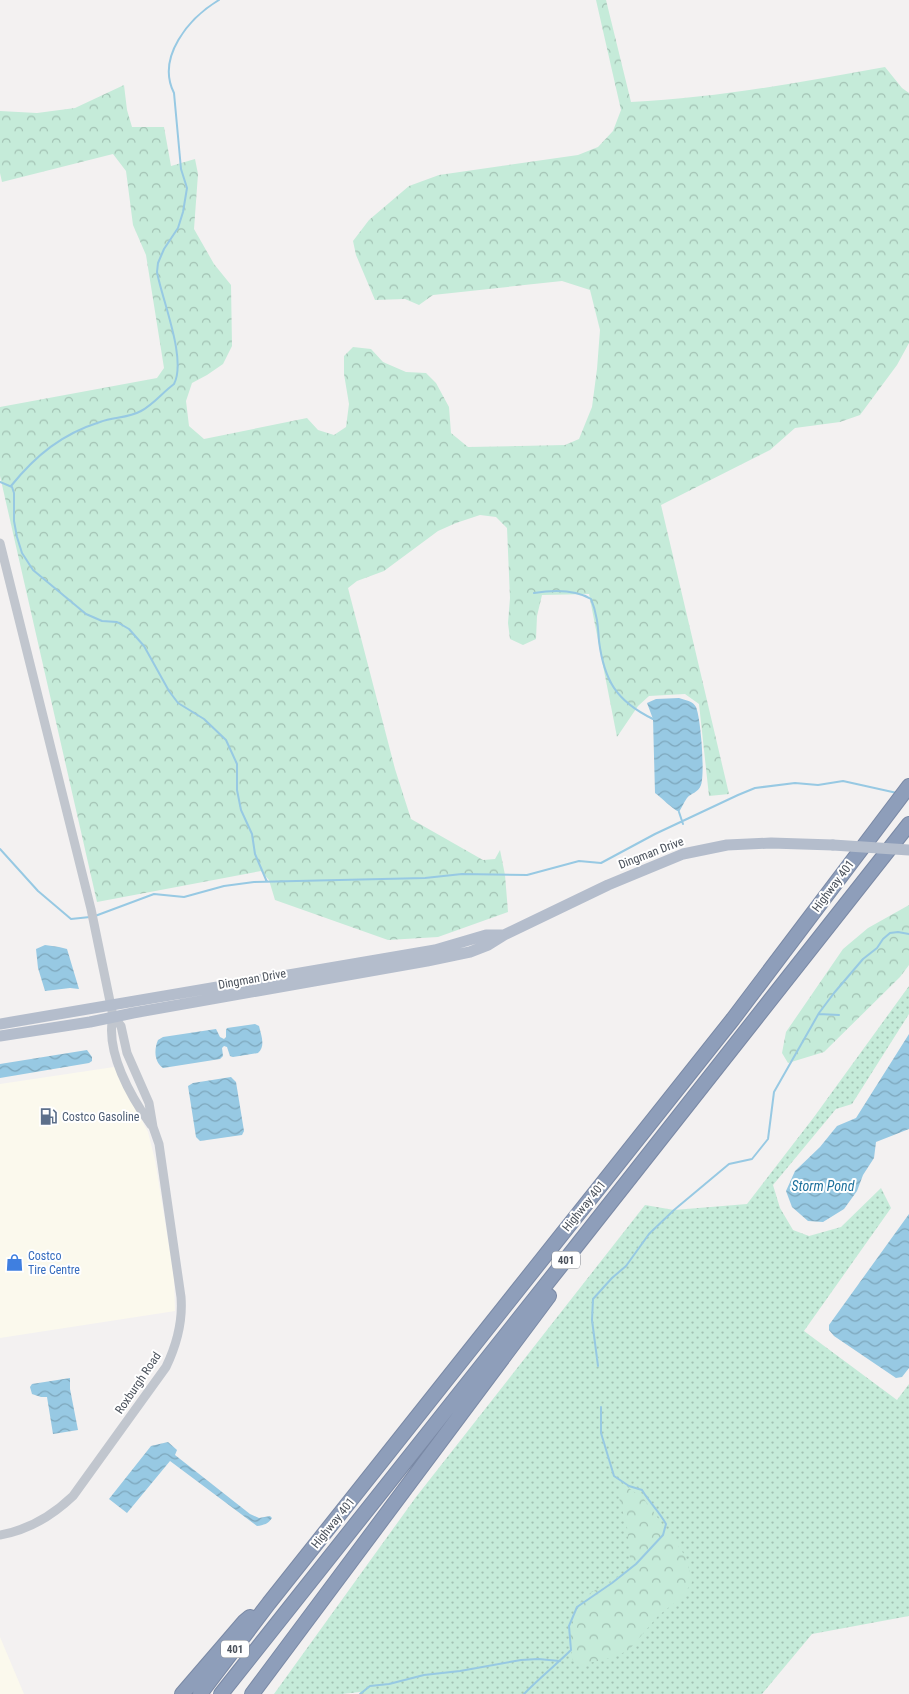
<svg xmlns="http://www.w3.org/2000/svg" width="909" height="1694" font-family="'Roboto Condensed',sans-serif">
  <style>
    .commercial { fill: #fbf9ed }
    .grass { fill: url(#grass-dots) }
    .forest { fill: url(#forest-crowns) }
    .water { fill: url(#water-waves) }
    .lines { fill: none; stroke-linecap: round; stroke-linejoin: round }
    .stream { stroke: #97c9e3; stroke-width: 2 }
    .highway-casing { stroke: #7a89a5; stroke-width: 16 }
    .minor { stroke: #c1c6ce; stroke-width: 9 }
    .major { stroke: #b4bdcc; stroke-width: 11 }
    .highway { stroke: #8e9eba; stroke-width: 14 }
    .major-bridge { stroke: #b4bdcc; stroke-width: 11 }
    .labels { text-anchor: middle; stroke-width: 4; stroke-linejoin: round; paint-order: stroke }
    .shield { fill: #fff; stroke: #81868d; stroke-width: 1 }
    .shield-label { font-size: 11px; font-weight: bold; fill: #4b525c }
    .street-label { font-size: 12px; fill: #4b525c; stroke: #fff }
    .service-label { font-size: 12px; fill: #4e5e75; stroke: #fff; text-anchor: start }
    .shop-label { font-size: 12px; fill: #366cbe; stroke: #fff; text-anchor: start }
    .water-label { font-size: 14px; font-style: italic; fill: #1d719d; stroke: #fff }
  </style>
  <defs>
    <pattern id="grass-dots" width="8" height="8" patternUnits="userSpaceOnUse" patternTransform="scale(1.25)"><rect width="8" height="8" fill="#c5ebd9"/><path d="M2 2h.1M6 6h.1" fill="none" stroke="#a2c1b3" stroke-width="1.8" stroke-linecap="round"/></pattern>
    <pattern id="forest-crowns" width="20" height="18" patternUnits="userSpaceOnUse" patternTransform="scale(1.25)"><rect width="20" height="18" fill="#c5ebd9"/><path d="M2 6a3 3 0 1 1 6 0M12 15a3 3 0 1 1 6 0" fill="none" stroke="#a2c1b3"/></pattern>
    <pattern id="water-waves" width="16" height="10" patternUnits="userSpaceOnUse" patternTransform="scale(1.25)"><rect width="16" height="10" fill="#97c9e3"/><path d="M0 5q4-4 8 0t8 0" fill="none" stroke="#7da6bb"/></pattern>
  </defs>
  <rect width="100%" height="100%" fill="#f3f1f1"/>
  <path class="commercial" d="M114 1067 148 1132 155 1160 174 1277 175 1311 0 1338V1084Z
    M0 1637 24 1694H0Z"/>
  <path class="grass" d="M909 986V1014L852 1104 836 1109 773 1185 780 1208 793 1230 809 1236 841 1227 881 1188 891 1208 804 1331 897 1400 909 1384V1616L812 1634 762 1694H361L360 1692 342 1694H274L416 1497 645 1205 674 1210 747 1204 814 1117Z"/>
  <path class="forest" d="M596 0H606L631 102C717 98 801 82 885 67L902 88 909 93V343L897 365 860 415 840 422 795 428 770 450 661 505 729 794 709 796 699 704 685 694 649 696 638 706 617 737 589 594 542 595 537 616 536 639 523 645 510 639 508 623 510 598 507 528 496 517 480 515 456 523 438 531 384 571 357 581 348 588 395 769 411 819 483 860 495 859 500 850 505 875 508 912 438 937 388 940 275 900 269 880 261 871 97 902 0 476V407L157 378 164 368 146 255 133 225 126 171 113 154 2 182 0 173V111L37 113 75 108 124 85 127 110 132 127H164L171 166 195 159 198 174 194 229 214 264 231 285 232 346 223 364 207 375 192 383 186 401 189 426 204 439 307 418 318 430 334 435 346 427 349 404 344 374V356L353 347 371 349 383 362 406 372 426 373 436 383 449 407 451 433 468 447 565 445 579 439 592 407 597 369 600 330 590 290 562 281 433 295 419 305 405 299 375 300 356 255 353 241 369 220 409 186 439 175 578 155 598 147 613 131 621 110Z
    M909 905V965L900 977 824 1052 788 1063 782 1053 786 1032 843 949 868 928Z
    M626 1486 644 1499 686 1557 692 1582 683 1596 658 1616 629 1650 614 1657 581 1665 573 1661 569 1633 582 1598 631 1569 627 1527 618 1494Z"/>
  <path class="water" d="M679 698C685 700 693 701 696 707 701 719 705 773 701 785 698 793 691 793 687 798 684 802 682 807 679 812 670 807 663 799 655 793L653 719 647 703 656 699Z
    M45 945 59 947 67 949 79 989 70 988 45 991 38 968 36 949Z
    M255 1024 259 1026C261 1035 266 1046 258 1053L233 1057 230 1056 227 1047 224 1046 222 1048 223 1056 220 1059 163 1068C154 1062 154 1049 158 1040L163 1037 216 1029 220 1037 224 1039 226 1037V1030L227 1028Z
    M909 1034V1129L876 1142 874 1158 863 1175 857 1191 844 1209 823 1222 808 1221 792 1207 786 1191 795 1171 820 1147 837 1126 856 1118Z
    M87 1050 92 1057V1061L89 1063 0 1078V1064Z
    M231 1077 236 1082 244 1131 242 1135 200 1141 196 1137 188 1086 193 1083Z
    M909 1214V1368L902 1377 896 1378 834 1336 829 1330V1325Z
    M70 1378V1389L78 1430 53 1434 47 1397H41L32 1394 30 1387 32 1384Z
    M168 1442 177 1450 175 1455 250 1514 259 1518 270 1516 272 1518C268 1524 264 1525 257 1526L170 1461 127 1513 109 1499 151 1446Z"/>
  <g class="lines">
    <path class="stream" d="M0 482 12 487 14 493V521L17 537 22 553 33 570 86 614 102 621 117 622 129 629 144 646 169 691 178 703 204 719 226 740 237 764V790L241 810 252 834 255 854 267 882
      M11 486C36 455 62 434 100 422 114 417 128 418 141 411 153 405 163 392 174 384 187 359 162 300 157 272L158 263 164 249 178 228 183 212 187 188 181 169 174 93C156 57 189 18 219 0
      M534 593C553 590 574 589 591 599 597 613 598 626 599 641 604 680 616 701 653 719
      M679 812 683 824
      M0 849 38 891 71 919 90 917
      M95 916 154 894 184 897 224 886 254 882 425 878 462 874 527 875 579 861 601 863 655 834 738 795 755 788 795 783 818 785 843 781 897 793
      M819 1014 839 1015
      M598 1366 592 1320 593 1299 612 1278 626 1266 649 1234 674 1210 729 1164 752 1159 768 1139 774 1092 819 1013 834 993 863 959 877 948 883 939 890 933 898 932 909 934
      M360 1694 370 1686 389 1684 424 1675 460 1671 521 1660 538 1659 560 1661
      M524 1694C539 1678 556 1665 571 1650L569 1626 577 1607 612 1583 636 1564 663 1535 666 1524C659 1511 649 1502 642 1490L629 1486 614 1476 601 1433V1407"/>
    <defs>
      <path id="highway" d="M182 1694 244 1622 250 1617
        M200 1694 269 1603 733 1019 909 786
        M221 1694 567 1258 909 824
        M252 1694 549 1296"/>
    </defs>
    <use href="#highway" class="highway-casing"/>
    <path class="minor" d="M0 543 91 909 113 1016C105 1052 131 1097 151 1125
      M0 1535C29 1530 52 1516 73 1496L166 1367C177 1344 183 1322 181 1297L159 1144 153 1127 149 1103 127 1053 121 1026 113 1016"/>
    <path class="major" d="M0 1024 435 950 486 935H504
      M0 1036 90 1022 133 1013 427 961 470 952 488 945 504 935 608 885 683 854 727 845 771 843 833 845"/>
    <use href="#highway" class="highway"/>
    <path class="major-bridge" d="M833 845 909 850"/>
  </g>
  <defs>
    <symbol id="fuel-bare" viewBox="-9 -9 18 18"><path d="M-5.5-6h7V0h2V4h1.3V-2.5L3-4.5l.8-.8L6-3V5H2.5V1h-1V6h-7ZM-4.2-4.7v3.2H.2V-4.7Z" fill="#5c6f8a" stroke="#fff" stroke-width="2.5" paint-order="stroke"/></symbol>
    <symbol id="shop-bare" viewBox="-9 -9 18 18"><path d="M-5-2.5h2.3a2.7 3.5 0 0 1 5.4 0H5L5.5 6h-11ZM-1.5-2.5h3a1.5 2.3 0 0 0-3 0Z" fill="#3f7fe0" stroke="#fff" stroke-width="2.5" paint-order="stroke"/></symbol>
  </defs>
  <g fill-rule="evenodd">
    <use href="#fuel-bare" x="36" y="1104" width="25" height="25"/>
    <use href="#shop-bare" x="2" y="1250" width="25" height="25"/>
  </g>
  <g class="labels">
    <g class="shield">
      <rect x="552" y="1251.5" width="28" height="17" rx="4"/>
      <rect x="221" y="1640.5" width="28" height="17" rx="4"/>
    </g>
    <g class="shield-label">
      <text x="566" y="1264">401</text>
      <text x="235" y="1653">401</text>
    </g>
    <g class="street-label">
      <text transform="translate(651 853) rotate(-21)" y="4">Dingman Drive</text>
      <text transform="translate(833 886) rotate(-53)" y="4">Highway 401</text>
      <text transform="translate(252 979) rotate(-10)" y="4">Dingman Drive</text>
      <text transform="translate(584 1206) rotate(-51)" y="4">Highway 401</text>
      <text transform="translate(138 1383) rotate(-56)" y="4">Roxburgh Road</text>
      <text transform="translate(333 1523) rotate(-51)" y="4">Highway 401</text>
    </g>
    <g class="service-label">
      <text x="62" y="1121">Costco Gasoline</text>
    </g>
    <g class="shop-label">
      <text x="28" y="1260">Costco<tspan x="28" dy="14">Tire Centre</tspan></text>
    </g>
    <g class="water-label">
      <text x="823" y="1191">Storm Pond</text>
    </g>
  </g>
</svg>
